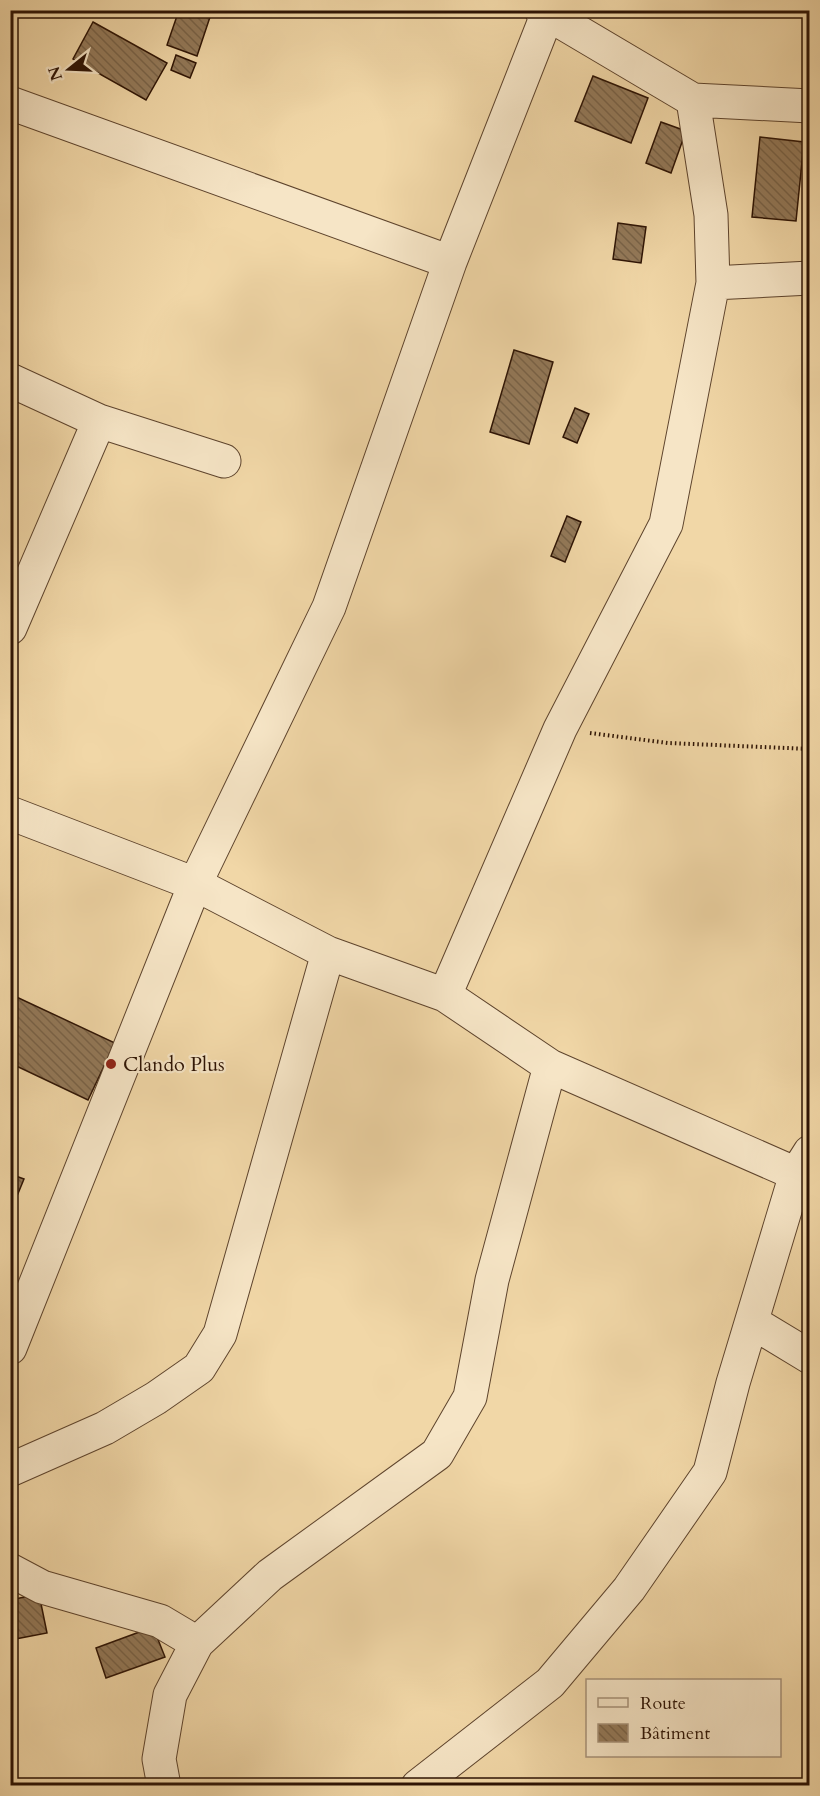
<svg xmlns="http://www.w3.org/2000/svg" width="820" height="1796" font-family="Cardo,serif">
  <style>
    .building { fill: url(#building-back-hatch); stroke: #2d1304; stroke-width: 1.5 }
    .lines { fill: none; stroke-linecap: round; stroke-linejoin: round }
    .street-casing { stroke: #5e442d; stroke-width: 35 }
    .path { stroke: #2d1304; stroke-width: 4; stroke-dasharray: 1.5 3; stroke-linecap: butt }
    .street { stroke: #f6e5c6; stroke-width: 33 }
    .poi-dot { fill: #8f2418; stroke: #f6e5c6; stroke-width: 2 }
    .labels { text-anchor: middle; stroke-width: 4.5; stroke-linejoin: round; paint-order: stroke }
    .poi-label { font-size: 20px; fill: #2d1304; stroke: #f6e5c6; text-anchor: start }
  </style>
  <defs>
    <pattern id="building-back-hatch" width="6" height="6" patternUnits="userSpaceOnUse" patternTransform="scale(1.5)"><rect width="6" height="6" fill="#937959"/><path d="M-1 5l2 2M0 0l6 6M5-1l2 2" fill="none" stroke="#786247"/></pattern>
  </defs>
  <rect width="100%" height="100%" fill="#f1d7a7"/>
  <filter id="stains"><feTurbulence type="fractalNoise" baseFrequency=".00333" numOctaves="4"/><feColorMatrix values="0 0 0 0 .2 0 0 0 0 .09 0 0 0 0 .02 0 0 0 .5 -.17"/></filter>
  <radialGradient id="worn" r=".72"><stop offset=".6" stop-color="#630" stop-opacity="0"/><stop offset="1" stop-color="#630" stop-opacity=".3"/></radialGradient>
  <path class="building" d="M179 10 212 11 197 56 167 45Z
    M93 22 167 63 146 100 73 59Z
    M176 55 196 63 190 78 171 70Z
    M593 76 648 98 631 143 575 121Z
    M661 122 686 131 671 173 646 163Z
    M760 137 804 142 796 221 752 217Z
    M618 223 646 227 641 263 613 259Z
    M514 350 553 362 529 444 490 432Z
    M575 408 589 414 577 443 563 437Z
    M567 516 581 522 565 562 551 556Z
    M10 994 115 1043 88 1100 10 1063Z
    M10 1174 24 1179 10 1213Z
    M39 1594 47 1633 10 1640V1600Z
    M153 1627 165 1657 106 1678 96 1648Z"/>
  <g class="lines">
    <defs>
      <path id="street" d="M541 10 693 100 810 106
        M10 103 450 262
        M713 283 810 278
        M10 380 99 421 224 461
        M10 628 99 421
        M10 813 195 884 328 953 445 995 550 1066 810 1180
        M445 995 560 729 666 524 713 283 711 215 693 100
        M752 1322 810 1357
        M10 1348 195 884 329 607 450 262 549 10
        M10 1470 105 1428 156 1398 199 1368 220 1334 328 953
        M10 1570 42 1587 160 1621 197 1643
        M164 1786 159 1759 170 1695 197 1643 270 1575 437 1454 470 1397 492 1280 550 1066
        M418 1786 550 1683 629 1589 710 1472 733 1383 796 1174 810 1152"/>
    </defs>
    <use href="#street" class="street-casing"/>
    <path class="path" d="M590 733 668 743 810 749"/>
    <use href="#street" class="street"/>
  </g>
  <circle class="poi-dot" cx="111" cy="1064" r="6"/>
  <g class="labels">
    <g class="poi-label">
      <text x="123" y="1071">Clando Plus</text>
    </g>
  </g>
  <rect width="820" height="1796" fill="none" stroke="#f1d7a7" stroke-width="36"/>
  <rect x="12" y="12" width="796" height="1772" fill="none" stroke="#2d1304" stroke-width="3"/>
  <rect x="18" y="18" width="784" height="1760" fill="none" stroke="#2d1304" stroke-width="1.5"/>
  <rect x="586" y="1679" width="195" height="78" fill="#f6e5c6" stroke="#a69178" stroke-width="1.5"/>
  <rect x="598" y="1698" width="30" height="9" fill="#f6e5c6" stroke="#a69178" stroke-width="1.5"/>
  <text x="640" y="1709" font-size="18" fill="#2d1304">Route</text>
  <rect x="598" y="1724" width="30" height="18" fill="url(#building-back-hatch)" stroke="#a69178" stroke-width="1.5"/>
  <text x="640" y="1739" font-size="18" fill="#2d1304">Bâtiment</text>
  <g transform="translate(69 69) rotate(252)" stroke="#f6e5c6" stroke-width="4.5" paint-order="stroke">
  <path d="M0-4.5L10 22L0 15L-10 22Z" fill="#2d1304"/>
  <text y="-9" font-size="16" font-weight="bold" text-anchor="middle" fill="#2d1304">N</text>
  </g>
  <rect width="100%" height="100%" filter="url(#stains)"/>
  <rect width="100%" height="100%" fill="url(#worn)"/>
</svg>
